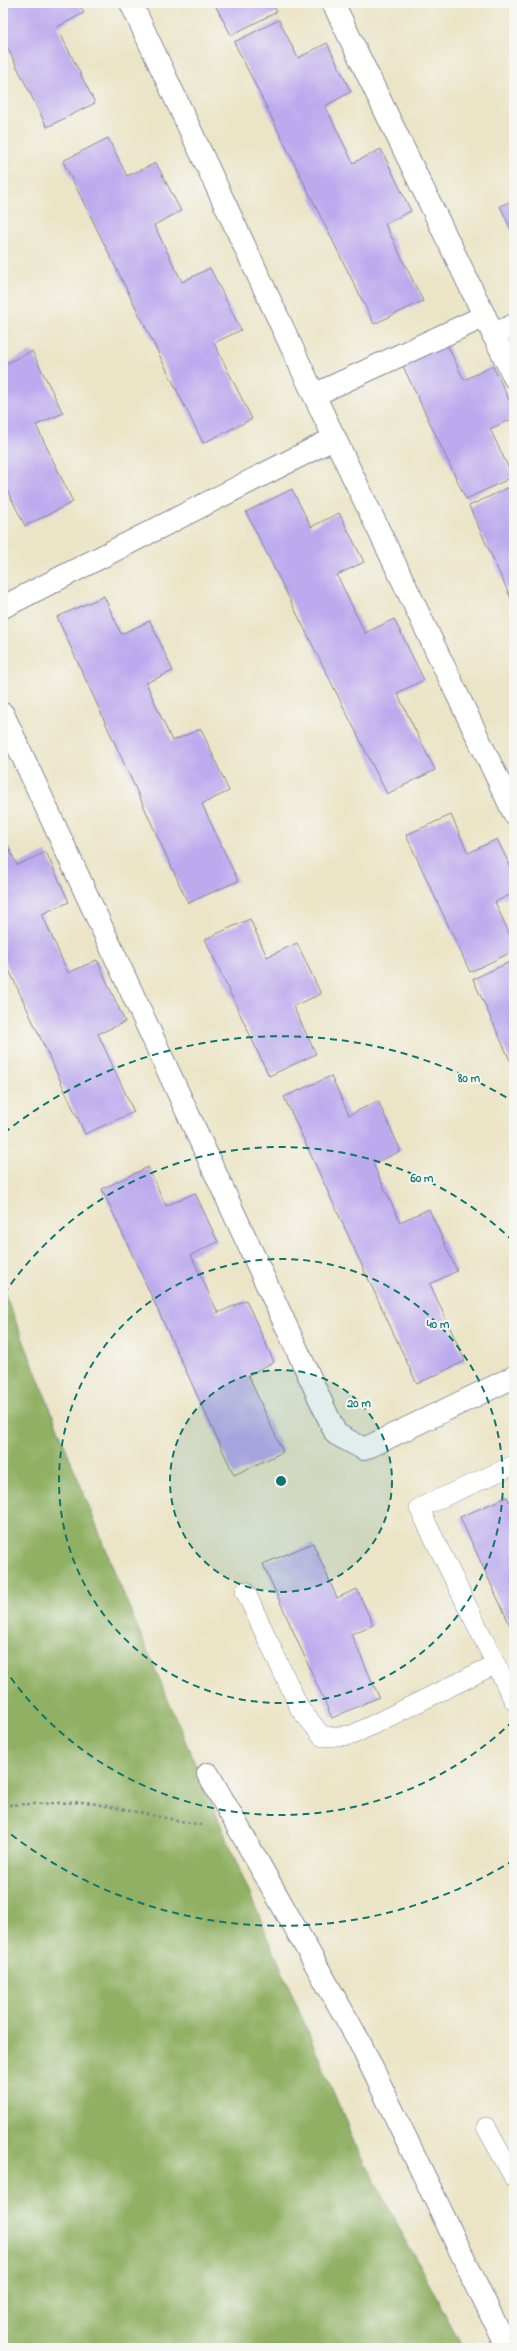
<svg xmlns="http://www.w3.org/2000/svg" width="517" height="2351" font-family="'Indie Flower',sans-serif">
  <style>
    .forest { fill: #90b064; stroke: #567061 }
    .building { fill: #bcaaee }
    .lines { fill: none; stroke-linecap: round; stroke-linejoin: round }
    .lane-casing { stroke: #838a92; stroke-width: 20 }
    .street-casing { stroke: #838a92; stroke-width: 24 }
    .path { stroke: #838a92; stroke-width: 2.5; stroke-dasharray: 3 3; stroke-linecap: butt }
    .lane { stroke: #fff; stroke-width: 19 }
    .street { stroke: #fff; stroke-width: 22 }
    .ring { fill: none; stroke: #0f766e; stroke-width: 2; stroke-dasharray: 7 5 }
    .centre { fill: #0f766e; stroke: #f6f6f2; stroke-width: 2 }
    .ring-label { font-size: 12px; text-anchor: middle; font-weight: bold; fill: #0f766e; stroke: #f6f6f2; stroke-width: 4; stroke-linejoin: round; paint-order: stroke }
  </style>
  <rect width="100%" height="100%" fill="#f6f6f2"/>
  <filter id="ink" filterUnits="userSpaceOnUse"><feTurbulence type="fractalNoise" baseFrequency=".025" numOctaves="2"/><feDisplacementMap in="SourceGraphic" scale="8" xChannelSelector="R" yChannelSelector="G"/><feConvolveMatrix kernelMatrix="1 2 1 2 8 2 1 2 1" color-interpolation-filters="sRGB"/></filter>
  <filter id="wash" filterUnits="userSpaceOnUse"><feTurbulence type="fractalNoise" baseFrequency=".012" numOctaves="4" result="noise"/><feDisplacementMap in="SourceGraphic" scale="16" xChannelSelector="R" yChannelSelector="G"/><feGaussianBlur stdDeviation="0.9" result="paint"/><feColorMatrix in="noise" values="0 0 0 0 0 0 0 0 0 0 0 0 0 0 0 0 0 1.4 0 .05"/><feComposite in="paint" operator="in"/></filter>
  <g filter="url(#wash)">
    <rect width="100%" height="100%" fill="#ebe4c6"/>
    <path class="forest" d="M3 1289 123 1593 356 2146 463 2348H3Z"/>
    <g id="blocks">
      <path class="building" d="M3 3H79L84 13 57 27 95 103 47 127 3 39Z
        M214 3H272L277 12 231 35Z
        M279 20 298 58 327 43 351 92 325 106 353 163 381 149 411 211 385 224 423 301 374 324 234 42Z
        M108 138 127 176 156 163 181 211 154 225 182 282 210 268 241 330 214 343 252 419 203 443 63 161Z
        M514 200V236L500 206Z
        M446 342 464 380 493 366 514 410V418L490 429 513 477 466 499 401 362Z
        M32 351 63 413 36 425 73 502 25 526 3 482V365Z
        M514 485V605L469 506Z
        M292 489 311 527 339 513 364 562 337 575 365 633 394 619 424 680 397 693 435 770 387 794 246 512Z
        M104 596 121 634 150 621 173 671 146 683 172 741 201 729 229 791 202 804 238 881 188 903 57 617Z
        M451 815 468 853 497 839 514 874V893L495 902 514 944V951L470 972 406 835Z
        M3 835 17 865 46 852 69 902 42 914 68 973 97 960 125 1022 98 1034 134 1112 85 1134 3 957Z
        M250 919 267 957 297 943 321 994 293 1006 316 1054 269 1076 205 939Z
        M514 960V1069L473 979Z
        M331 1076 349 1115 378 1101 401 1151 373 1164 400 1222 429 1209 457 1271 430 1284 465 1361 417 1384 284 1097Z
        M148 1167 166 1206 195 1193 218 1242 191 1255 218 1313 246 1300 274 1362 248 1375 283 1452 234 1475 102 1189Z
        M507 1497 514 1512V1634L460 1517Z
        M313 1543 337 1598 357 1589 373 1625 351 1634 379 1697 332 1718 263 1564Z"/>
    </g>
  </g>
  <g filter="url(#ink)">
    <use href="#blocks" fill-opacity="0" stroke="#838a92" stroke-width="1"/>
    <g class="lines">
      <defs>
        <path id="lane" d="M514 1465 419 1508 514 1701
          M245 1591 300 1709 323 1737 352 1735 496 1664
          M486 2127 514 2178"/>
        <path id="street" d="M131 3 314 395
          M333 3 514 377
          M485 316 314 395 514 813
          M493 335 514 325
          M3 607 335 438
          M3 714 336 1434 364 1449 514 1377
          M208 1774 359 2041 507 2348"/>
      </defs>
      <use href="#lane" class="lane-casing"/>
      <use href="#street" class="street-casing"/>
      <path class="path" d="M3 1805 86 1802 201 1825"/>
      <use href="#lane" class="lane"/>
      <use href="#street" class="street"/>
    </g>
  </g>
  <circle cx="281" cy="1481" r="111" fill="#0f766e" fill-opacity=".12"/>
  <g class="ring">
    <circle cx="281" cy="1481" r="111"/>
    <circle cx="281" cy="1481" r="222"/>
    <path d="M513 1721A334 334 0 0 1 4 1668M4 1294A334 334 0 0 1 513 1241"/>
    <path d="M514 1860A445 445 0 0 1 4 1829M4 1133A445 445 0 0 1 514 1102"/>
  </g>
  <circle cx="281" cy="1481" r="6" class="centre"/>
  <g class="ring-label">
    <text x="469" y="1082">80 m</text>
    <text x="422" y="1182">60 m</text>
    <text x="438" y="1328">40 m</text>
    <text x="359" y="1407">20 m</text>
  </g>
  <rect width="517" height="2351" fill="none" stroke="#f6f6f2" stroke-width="16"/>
</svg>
